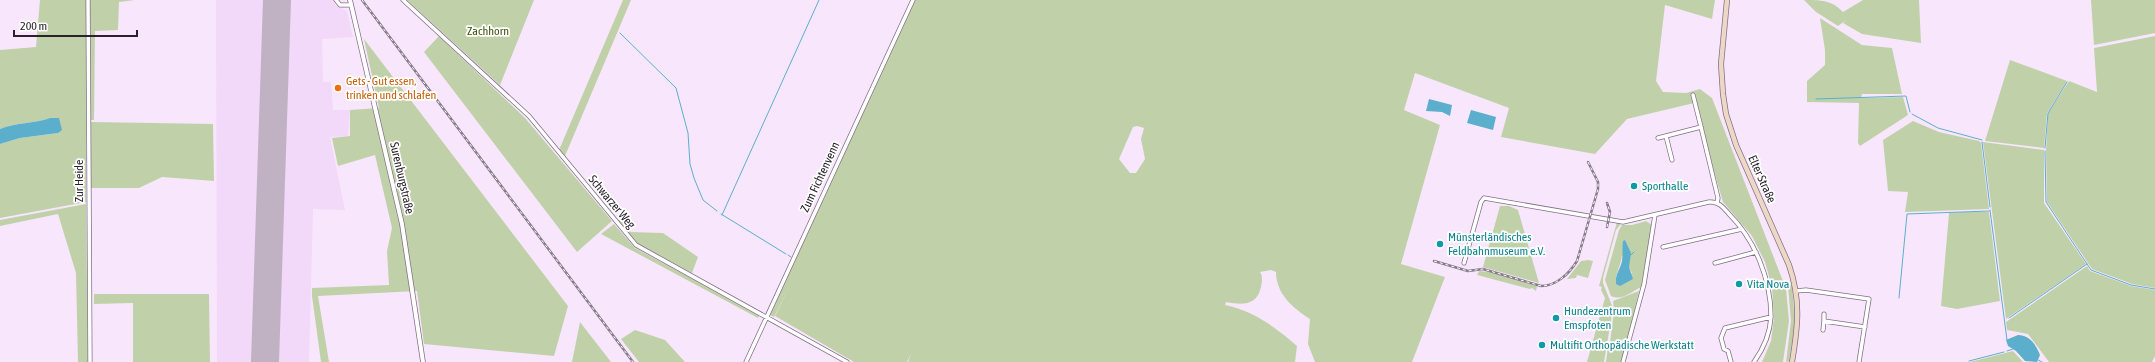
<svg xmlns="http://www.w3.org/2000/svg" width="2155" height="362" font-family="'Asap Condensed',sans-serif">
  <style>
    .built { fill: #f2d8f9 }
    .green { fill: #c0d1aa; fill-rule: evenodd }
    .water { fill: #5bafcd }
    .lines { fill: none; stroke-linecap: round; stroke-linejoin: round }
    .stream { stroke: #5bafcd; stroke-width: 1 }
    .runway { stroke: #c0b1c3; stroke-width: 28 }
    .minor-casing { stroke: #826f87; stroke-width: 5 }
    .tertiary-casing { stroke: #826f87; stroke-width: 5.5 }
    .secondary-casing { stroke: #826f87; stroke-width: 6 }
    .minor { stroke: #fff; stroke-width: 3.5 }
    .tertiary { stroke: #fff; stroke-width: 4 }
    .secondary { stroke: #ecd8c4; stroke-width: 4.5 }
    .rail-casing { stroke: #877b8a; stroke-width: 2.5 }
    .rail { stroke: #fff; stroke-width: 1; stroke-dasharray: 3; stroke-linecap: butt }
    .food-dot { fill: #e8710a; stroke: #fff; stroke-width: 1.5 }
    .culture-dot { fill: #0f9aa8; stroke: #fff; stroke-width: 1.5 }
    .labels { text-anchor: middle; stroke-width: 3.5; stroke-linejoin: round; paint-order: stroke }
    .park-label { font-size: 12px; fill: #405711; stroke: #fff }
    .food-label { font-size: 12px; fill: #c56008; stroke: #fff; text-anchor: start }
    .street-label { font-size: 12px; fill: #29212b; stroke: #fff }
    .culture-label { font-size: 12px; fill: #0d838f; stroke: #fff; text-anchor: start }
  </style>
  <rect width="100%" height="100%" fill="#f8e7fc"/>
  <path class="built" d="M216 0H333L336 6 347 11 353 37 322 39 323 82H331L333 110H350L348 136 330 137 345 210 313 209 309 362H217Z"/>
  <path class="green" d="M40 0H86V202L0 218V144L20 138 58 133 50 118C33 124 17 122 0 129V50L36 47Z
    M90 0H135L119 2 118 30 95 31 94 120H91Z
    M407 0H534L500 85Z
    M623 0H631L565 156 559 150Z
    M915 0H1715L1712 19 1665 5 1656 81 1663 92 1686 93 1700 89 1712 98 1786 289 1789 321 1783 362H1762L1771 341 1774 318 1772 287 1765 262 1752 236 1723 202 1694 103 1627 119 1595 154 1501 137 1509 108 1415 73 1404 110 1440 125 1401 264 1445 277 1412 362H1315L1308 344 1310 319C1293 308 1276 294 1276 272L1271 270 1260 272C1263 277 1262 281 1261 287 1257 306 1242 305 1226 302L1225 305C1254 311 1275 327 1297 346L1295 362H908L911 354 907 362H854L775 316 790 285 774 317 770 315ZM1137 126 1144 128 1141 139 1145 159 1136 173H1130L1119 159 1133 127Z
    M1804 0C1821 0 1832 0 1843 12L1863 0H1919L1921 43 1862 34 1843 23 1846 20 1838 26 1816 12Z
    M2091 0H2155V33L2094 45Z
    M1820 18 1862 45 1892 48 1902 94H1862L1861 98 1903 97 1908 115 1860 146 1858 143 1859 103 1807 102V81L1825 65V50Z
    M439 36 525 118 612 221 577 252 424 52Z
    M2155 36V288L2132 284 2092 269 2047 202 2046 151 2048 113 2069 81 2097 92 2094 48Z
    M364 39 568 306 554 356 424 344 417 291 318 296 329 362H321L312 296V288L389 285 387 251 392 228 375 155 338 166 332 138 350 136V110L379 108Z
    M2010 60 2067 81 2047 113 2044 148 1985 141Z
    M1913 121 1939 132 1979 141 1981 143 1989 209 1905 212 1908 192 1888 191 1883 140Z
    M91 122 213 124 214 181 162 177 139 188H91Z
    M1983 142 2044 150V203L2086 264 2006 319Z
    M86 204 88 362H78L76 273 58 214 0 226V220Z
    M1500 206H1509L1518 210 1539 283 1483 267Z
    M1962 212H1989L2000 301 1957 309 1941 306 1949 213Z
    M620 220 631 232 663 233 698 257 692 273 638 244 617 221Z
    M1646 221 1652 225 1641 287C1632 292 1621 301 1611 296L1605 280 1619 230 1622 225H1632ZM1622 255 1632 273 1616 284C1615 273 1621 266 1622 255Z
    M1617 222 1621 224 1616 230 1603 278V283L1613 308 1604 362H1587L1605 298 1601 290 1602 287 1599 286Z
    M614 224 635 248 760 315 758 318 601 234Z
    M1588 260 1593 261 1588 278 1577 275 1576 278 1567 279 1581 261Z
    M2087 266 2090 271 2131 286 2155 290V356L2152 362H2049L2028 334 2007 330 2006 322Z
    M1479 271 1490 272 1537 286 1536 291 1532 288 1530 289 1477 275Z
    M1792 285 1795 324 1789 361 1786 362 1791 321 1788 286Z
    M1639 291 1628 338 1610 343 1614 310 1613 301Z
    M94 294H209L210 362H133V303L94 304Z
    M580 322 611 362H572Z
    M635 330 665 340 685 362H639L621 339Z
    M1624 342 1627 343 1621 362H1606L1608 347Z
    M2013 351 2023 362H1970Z"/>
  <path class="water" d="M1429 99 1452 105 1450 116 1442 112 1426 111Z
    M1471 110 1496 117 1493 130 1467 123Z
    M50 118H59L62 130 58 133 20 138 0 144V129C17 122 33 124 50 118Z
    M1625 240 1631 253 1629 267 1633 279 1620 286 1616 284C1615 274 1620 270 1622 261 1623 255 1622 248 1623 241Z
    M2018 335C2030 335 2036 345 2040 355L2037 362 2025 361 2016 351 2008 346 2006 340Z"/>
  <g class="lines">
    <path class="stream" d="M620 33 676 88 688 133 690 164 694 178 703 200 717 211
      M1816 99 1906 96 1910 112
      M1912 114 1938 128 1982 140
      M1982 142 1990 207
      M2045 148 2048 113 2067 82
      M2045 151 2046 202 2091 270 2131 285 2155 289
      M1990 210 2007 340
      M721 214 786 254
      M722 215 819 0
      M788 255 791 257
      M1631 255 1634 252
      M1899 298 1907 214 1989 211
      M2009 318 2087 264
      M2007 351 2013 349
      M2038 360 2042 362
      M1969 361 2004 352"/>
    <path class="runway" d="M265 362 277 0"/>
    <defs>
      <path id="minor" d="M88 0 90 362
        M336 0 340 5H351
        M403 0 529 116 636 245 847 362
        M1693 95 1701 127
        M1666 136 1672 160
        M1658 138 1701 127 1718 198 1717 203
        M1663 247 1742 229
        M1464 263 1481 202 1484 198 1623 222 1709 202C1718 201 1723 207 1729 214 1755 240 1771 279 1771 317 1770 334 1764 348 1754 362
        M1715 263 1756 252
        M1796 291 1806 290 1869 299 1859 362
        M1824 321V314
        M1823 330 1824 321 1865 327
        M746 362 913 0
        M1623 362 1644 284 1655 215
        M1731 362 1728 351 1724 349 1721 338 1725 328 1771 317"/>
      <path id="tertiary" d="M350 0 402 224 423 362"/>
      <path id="secondary" d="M1727 0 1721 64 1723 94 1726 114 1736 145 1789 265C1801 300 1798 326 1792 362"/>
    </defs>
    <use href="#minor" class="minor-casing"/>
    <use href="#tertiary" class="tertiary-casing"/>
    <use href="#secondary" class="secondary-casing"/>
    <use href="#minor" class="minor"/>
    <use href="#tertiary" class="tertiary"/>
    <use href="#secondary" class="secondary"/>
    <defs>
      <path id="rail" d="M362 0 633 362
        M1607 227 1610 212 1607 203
        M1434 261 1468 271 1483 269 1541 286C1556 286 1569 274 1577 261L1598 189V182L1588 162"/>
    </defs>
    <use href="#rail" class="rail-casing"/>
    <use href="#rail" class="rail"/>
  </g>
  <circle class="food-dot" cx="338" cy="88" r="4"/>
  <g class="culture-dot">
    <circle cx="1634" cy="186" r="4"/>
    <circle cx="1440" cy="244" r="4"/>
    <circle cx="1739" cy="284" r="4"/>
    <circle cx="1556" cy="318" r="4"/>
    <circle cx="1542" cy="345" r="4"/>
  </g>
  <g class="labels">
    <g class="park-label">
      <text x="488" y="35">Zachhorn</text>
    </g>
    <g class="food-label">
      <text x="346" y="85">Gets - Gut essen,<tspan x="346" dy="14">trinken und schlafen</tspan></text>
    </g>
    <g class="street-label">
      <text transform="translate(820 177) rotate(-65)" y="4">Zum Fichtenvenn</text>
      <text transform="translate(402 178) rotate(77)" y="4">Surenburgstraße</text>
      <text transform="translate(1762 179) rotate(66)" y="4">Elter Straße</text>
      <text transform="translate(79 181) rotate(-90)" y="4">Zur Heide</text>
      <text transform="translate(612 202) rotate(50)" y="4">Schwarzer Weg</text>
    </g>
    <g class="culture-label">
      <text x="1642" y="190">Sporthalle</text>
      <text x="1448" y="241">Münsterländisches<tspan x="1448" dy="14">Feldbahnmuseum e.V.</tspan></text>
      <text x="1747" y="288">Vita Nova</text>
      <text x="1564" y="315">Hundezentrum<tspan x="1564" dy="14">Emspfoten</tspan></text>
      <text x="1550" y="349">Multifit Orthopädische Werkstatt</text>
    </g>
  </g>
  <path d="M14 30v6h123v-6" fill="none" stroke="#29212b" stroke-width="2"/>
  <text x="20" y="30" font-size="12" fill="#29212b" stroke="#ffffff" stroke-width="3" paint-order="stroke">200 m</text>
</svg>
